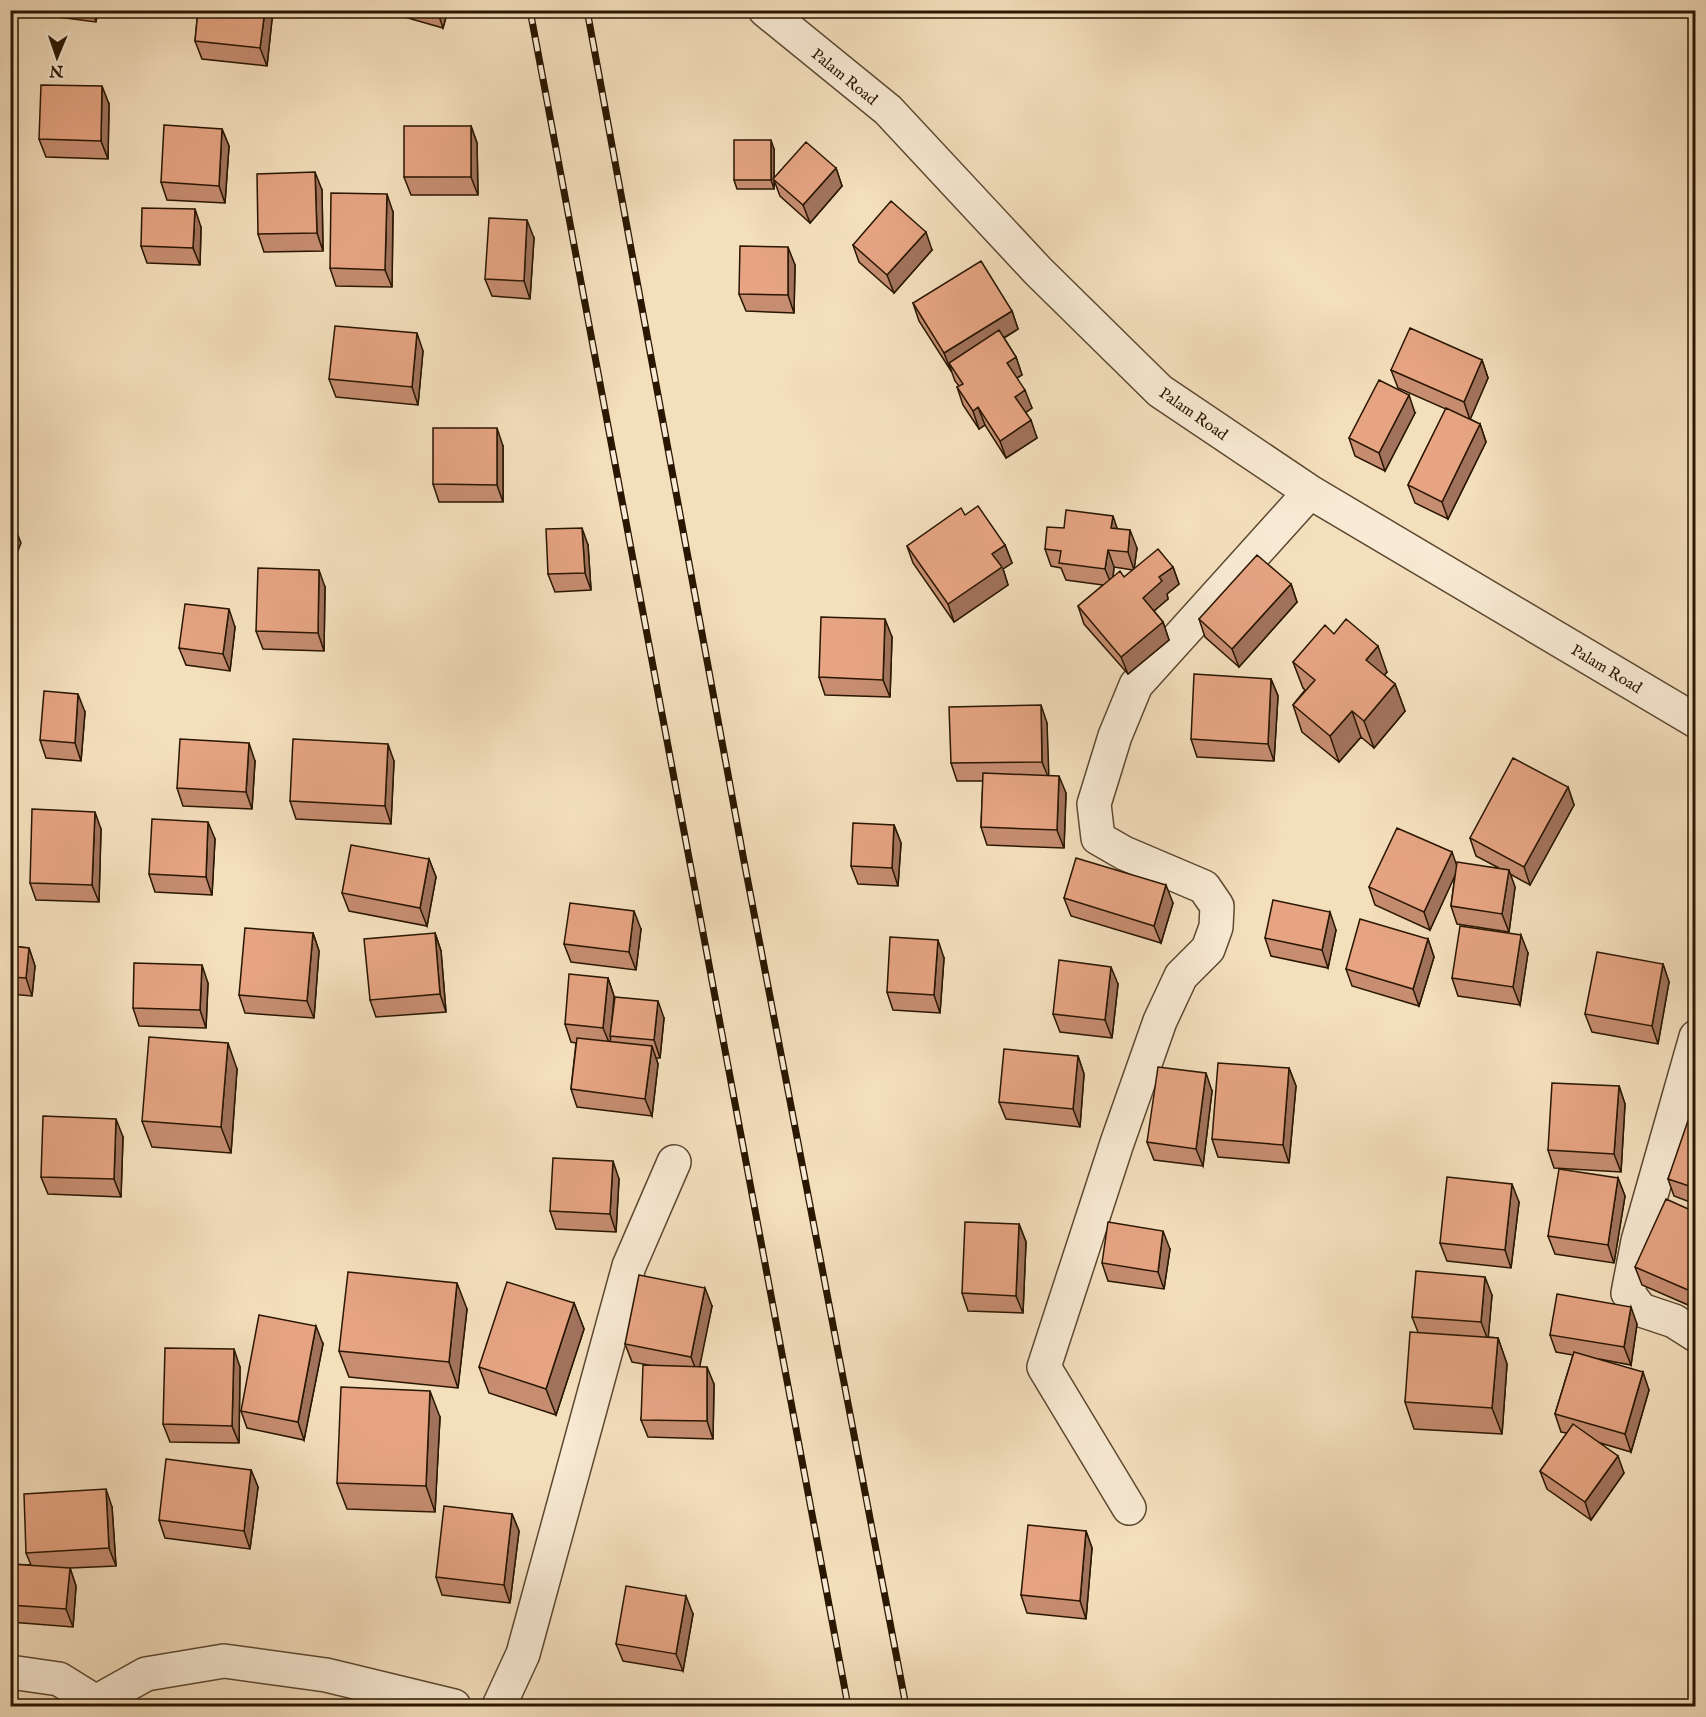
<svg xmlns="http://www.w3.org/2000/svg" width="1706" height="1717" font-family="'IM FELL English',serif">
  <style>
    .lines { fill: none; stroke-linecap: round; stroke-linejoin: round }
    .minor-casing { stroke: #5c4830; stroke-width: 36 }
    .minor { stroke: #f8ead4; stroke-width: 33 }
    .rail-casing { stroke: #291601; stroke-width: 7 }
    .rail { stroke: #f8ead4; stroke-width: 4.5; stroke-dasharray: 14; stroke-linecap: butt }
    .wall { fill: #c68d71; stroke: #291601; stroke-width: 1.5; fill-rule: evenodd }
    .shaded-wall { fill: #a1735c; stroke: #291601; stroke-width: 1.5 }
    .building { fill: #e6a483; stroke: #291601; stroke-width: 1.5 }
    .labels { text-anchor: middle; stroke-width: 6; stroke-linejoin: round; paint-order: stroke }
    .street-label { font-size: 16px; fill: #291601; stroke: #f8ead4 }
  </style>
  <rect width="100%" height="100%" fill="#f4dfbd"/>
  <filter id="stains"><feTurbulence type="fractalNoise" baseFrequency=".00333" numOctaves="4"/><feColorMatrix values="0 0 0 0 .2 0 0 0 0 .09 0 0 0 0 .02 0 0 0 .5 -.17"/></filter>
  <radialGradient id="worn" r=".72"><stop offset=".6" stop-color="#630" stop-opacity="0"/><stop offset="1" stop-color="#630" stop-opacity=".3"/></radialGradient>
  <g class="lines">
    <defs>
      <path id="minor" d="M765 10 888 110 1038 271 1160 391 1310 492 1696 721
        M1696 1037 1638 1241 1628 1293 1641 1310 1674 1321 1696 1335
        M1129 1508 1044 1367 1117 1143 1160 1021 1181 976 1208 949 1216 927 1217 906 1204 887 1124 853 1098 838 1094 804 1115 736 1136 685 1310 492
        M10 1672 59 1679 96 1702 99 1706
        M96 1702 146 1674 224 1661 326 1675 454 1706
        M499 1706 523 1654 629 1266 674 1162"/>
    </defs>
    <use href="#minor" class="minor-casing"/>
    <use href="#minor" class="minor"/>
    <defs>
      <path id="rail" d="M530 10 848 1706
        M587 10 744 861 906 1706"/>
    </defs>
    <use href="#rail" class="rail-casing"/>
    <use href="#rail" class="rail"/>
  </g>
  <path class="wall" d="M10 10H98L96 22 10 11Z
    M198 10H273L267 66 202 59 195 41Z
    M380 10H448L443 28Z
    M109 104 108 159 46 157 39 139Z
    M471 126 477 143 478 195H411L404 177Z
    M222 129 229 146 225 203 167 200 161 182Z
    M774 149V178L836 168 842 186 810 223 780 196 774 180V189H737L734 180Z
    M322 190 323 251 264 252 258 234Z
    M393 212 392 287 336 286 330 268Z
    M201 227 200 265 147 263 141 246Z
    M534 238 530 299 492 296 485 279Z
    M853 245 932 250 894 293 859 262Z
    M795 265 794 313 746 311 739 294Z
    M913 303 1012 311 1018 329 1004 338 1016 357 1022 375 1017 378 1032 408 1026 412 1037 438 1006 458 985 425 979 429 963 405 957 387 959 386 955 381 951 370V371L919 321Z
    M423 351 418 405 336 397 329 379Z
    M1482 360 1488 378 1470 419 1480 424 1486 442 1448 519 1415 503 1408 485 1446 409 1398 388 1391 370Z
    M1415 413 1385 471 1355 456 1349 438Z
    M503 446V502H439L433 484Z
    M965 515 1005 545 1012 563 1003 569 1008 585 954 622 913 563 907 546Z
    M1064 528H1117L1137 548 1134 569 1173 567 1179 584 1167 594 1168 599 1154 611 1163 622 1169 640 1128 674 1084 624 1078 606 1103 585 1066 580 1061 568 1051 566 1045 549ZM1114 567 1133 570 1124 577H1113Z
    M588 545 591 590 555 592 548 574Z
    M1291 584 1297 602 1239 667 1205 637 1199 619Z
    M325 587 324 651 263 649 256 631Z
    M235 627 230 671 186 665 179 648Z
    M1334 634 1387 672 1384 675 1395 684 1405 711 1374 748 1361 737 1339 762 1302 732 1293 705 1305 690 1303 688 1293 662Z
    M892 637 890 697 825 695 819 677Z
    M1271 679 1278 696 1274 761 1197 757 1191 739Z
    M85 712 81 761 46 758 40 740Z
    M1047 723 1048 775 1066 793 1064 848 987 845 981 827 983 781H957L951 763Z
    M255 761 252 809 183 806 177 788Z
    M394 761 391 824 296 819 290 801Z
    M1568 787 1574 805 1530 885 1510 874 1515 887 1509 932 1457 924 1451 906 1455 875 1430 930 1375 905 1369 887 1457 866 1499 868 1476 856 1470 838Z
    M894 825 901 843 898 886 858 884 851 866Z
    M101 829 99 902 36 900 30 883Z
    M215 839 212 895 155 892 149 874Z
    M429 859 436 877 427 926 349 911 342 893Z
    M1064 898 1173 903 1161 943 1071 916Z
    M641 929 636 970 571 962 564 944Z
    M1336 930 1328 968 1271 956 1265 938Z
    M313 933 319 951 314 1018 245 1013 239 995Z
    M435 933 441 951 446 1012 376 1017 370 1000Z
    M1428 939 1434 957 1419 1006 1352 986 1346 969Z
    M10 946 29 948 35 966 32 996 10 994Z
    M1528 953 1520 1005 1458 996 1452 978Z
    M944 958 940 1013 893 1010 887 992Z
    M1663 964 1669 982 1658 1044 1592 1032 1585 1014Z
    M608 978 614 996 611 1026 664 1018 660 1058H656L658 1064 652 1116 577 1107 571 1089 576 1043 571 1042 565 1024Z
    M208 983 206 1028 139 1026 133 1008Z
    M1118 984 1112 1038 1060 1032 1053 1014Z
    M1078 1056 1084 1074 1080 1127 1006 1119 999 1102Z
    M1289 1068 1296 1086 1289 1163 1218 1157 1212 1139Z
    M237 1069 231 1153 152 1147 142 1121Z
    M1619 1086 1625 1104 1621 1172 1554 1168 1548 1150Z
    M1212 1091 1203 1166 1154 1160 1147 1142Z
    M1695 1110V1204L1674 1196 1668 1179Z
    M123 1137 121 1197 48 1194 41 1177Z
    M1618 1178 1625 1196 1614 1263 1555 1254 1548 1236Z
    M619 1179 616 1232 556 1229 550 1211Z
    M1519 1202 1511 1268 1447 1261 1440 1243Z
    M1695 1212V1308L1642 1285 1635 1267Z
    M1019 1224 1026 1242 1023 1313 968 1311 962 1293Z
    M1170 1249 1164 1289 1108 1281 1102 1263Z
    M1492 1295 1488 1337 1498 1338 1507 1364 1502 1434 1414 1429 1405 1402 1418 1332 1412 1317Z
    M574 1303 584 1329 556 1415 489 1393 479 1367Z
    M712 1306 699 1366 714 1384 713 1439 648 1437 641 1420 649 1365 632 1362 625 1344Z
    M467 1309 458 1388 349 1377 339 1351Z
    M1637 1324 1631 1365 1599 1359 1649 1390 1631 1452 1600 1443 1624 1473 1591 1520 1547 1489 1540 1471 1567 1433 1561 1432 1555 1414 1573 1355 1556 1352 1550 1335Z
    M323 1344 304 1440 247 1428 241 1411Z
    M240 1367 239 1443 170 1442 163 1424Z
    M440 1417 435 1512 347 1509 337 1483Z
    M251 1470 258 1487 250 1549 165 1538 159 1520Z
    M112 1507 116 1566 70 1568 76 1586 73 1627 10 1622V1564L31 1565 26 1553Z
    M512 1514 519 1531 510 1603 442 1595 436 1577Z
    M1086 1531 1092 1548 1086 1619 1027 1613 1021 1595Z
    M693 1614 683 1671 623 1661 616 1644Z"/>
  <path class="shaded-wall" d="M92 10H98L96 22Z
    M265 10H273L267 66 260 48Z
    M437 10H448L443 28Z
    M102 86 109 104 108 159 101 141Z
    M471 126 477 143 478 195 471 177Z
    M222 129 229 146 225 203 219 186Z
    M771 140 774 149V189L771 180Z
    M836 168 842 186 810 223 803 205Z
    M315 172 322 190 323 251 317 233Z
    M387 194 393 212 392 287 385 270Z
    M195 209 201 227 200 265 193 248Z
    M527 220 534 238 530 299 524 281Z
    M926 232 932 250 894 293 887 275Z
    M788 247 795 265 794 313 788 295Z
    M1012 311 1018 329 953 369 949 363 951 370V371L944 353Z
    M417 333 423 351 418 405 412 387Z
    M1016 357 1022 375 1013 380 1007 363Z
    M1482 360 1488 378 1470 420 1464 402Z
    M1025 390 1032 408 1022 415 1015 397Z
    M1409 395 1415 413 1385 471 1379 453Z
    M978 407 985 425 979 429 973 411Z
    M1031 420 1037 438 1006 458 1000 441Z
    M1480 424 1486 442 1448 519 1442 502Z
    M497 428 503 446V502L497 485Z
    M1113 516 1119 534 1111 528Z
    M14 525 21 543 10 571V536Z
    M582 528 588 545 591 590 585 573Z
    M1130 530 1137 548 1134 570 1128 552Z
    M1005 545 1012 563 1003 569 1008 585 954 622 948 604 992 554Z
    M1108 550 1114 567 1112 586 1105 569Z
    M1173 567 1179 584 1167 594 1168 599 1149 615 1143 598 1159 577Z
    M319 570 325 587 324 651 318 633Z
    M1291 584 1297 602 1239 667 1232 649Z
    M229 609 235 627 230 671 223 654Z
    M885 619 892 637 890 697 883 680Z
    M1163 622 1169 640 1128 674 1121 657Z
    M1378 646 1387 672 1375 686 1366 660Z
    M1271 679 1278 696 1274 761 1268 744Z
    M1395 684 1405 711 1374 748 1364 721Z
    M78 694 85 712 81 761 75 743Z
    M1041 705 1047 723 1049 779 1042 762Z
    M1352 711 1361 737 1339 762 1330 736Z
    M249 743 255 761 252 809 246 792Z
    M388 744 394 761 391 824 385 806Z
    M1059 776 1066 793 1064 848 1057 830Z
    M1568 787 1574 805 1530 885 1524 867Z
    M95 812 101 829 99 902 92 885Z
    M208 822 215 839 212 895 206 877Z
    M894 825 901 843 898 886 892 868Z
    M1452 852 1458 869 1430 930 1424 912Z
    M429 859 436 877 427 926 420 908Z
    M1509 870 1515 887 1509 932 1502 914Z
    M1166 885 1173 903 1161 943 1154 926Z
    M634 911 641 929 636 970 629 952Z
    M1330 912 1336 930 1328 968 1322 950Z
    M313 933 319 951 314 1018 307 1001Z
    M435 933 441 951 446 1012 440 994Z
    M1521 935 1528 953 1520 1005 1513 987Z
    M1428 939 1434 957 1419 1006 1413 989Z
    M938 940 944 958 940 1013 934 995Z
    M29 948 35 966 32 996 26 978Z
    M1663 964 1669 982 1658 1044 1652 1026Z
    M202 965 208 983 206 1028 200 1010Z
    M1111 967 1118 984 1112 1038 1105 1020Z
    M608 978 614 996 610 1045 603 1028Z
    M658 1001 664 1018 660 1058 654 1040Z
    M228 1043 237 1069 231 1153 221 1127Z
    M652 1046 658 1064 652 1116 645 1099Z
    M1078 1056 1084 1074 1080 1127 1073 1109Z
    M1289 1068 1296 1086 1289 1163 1283 1145Z
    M1206 1073 1212 1091 1203 1166 1196 1149Z
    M1619 1086 1625 1104 1621 1172 1614 1154Z
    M116 1119 123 1137 121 1197 114 1179Z
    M613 1161 619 1179 616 1232 610 1214Z
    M1618 1178 1625 1196 1614 1263 1608 1245Z
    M1512 1184 1519 1202 1511 1268 1505 1250Z
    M1019 1224 1026 1242 1023 1313 1016 1296Z
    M1163 1231 1170 1249 1164 1289 1158 1272Z
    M1485 1277 1492 1295 1488 1340 1481 1322Z
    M457 1283 467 1309 458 1388 449 1362Z
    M705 1288 712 1306 698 1375 691 1357Z
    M574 1303 584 1329 556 1415 546 1389Z
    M1631 1307 1637 1324 1631 1365 1624 1347Z
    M316 1326 323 1344 304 1440 298 1422Z
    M1498 1338 1507 1364 1502 1434 1492 1408Z
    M234 1349 240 1367 239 1443 232 1426Z
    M707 1367 714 1384 713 1439 707 1421Z
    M1643 1372 1649 1390 1631 1452 1625 1434Z
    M430 1391 440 1417 435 1512 426 1486Z
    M1618 1456 1624 1473 1591 1520 1585 1502Z
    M251 1470 258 1487 250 1549 244 1531Z
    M106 1489 112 1507 116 1566 109 1548Z
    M512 1514 519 1531 510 1603 504 1585Z
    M1086 1531 1092 1548 1086 1619 1080 1601Z
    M70 1568 76 1586 73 1627 66 1609Z
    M686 1596 693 1614 683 1671 676 1654Z"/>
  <path class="building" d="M198 10H265L260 48 195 41Z
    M41 85 102 86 101 141 39 139Z
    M164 125 222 129 219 186 161 182Z
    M404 126H471V177H404Z
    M734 140H771V180H734Z
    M806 142 836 168 803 205 773 179Z
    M315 172 317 233 258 234 257 174Z
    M331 193 387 194 385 270 330 268Z
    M891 201 926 232 887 275 853 245Z
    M142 208 195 209 193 248 141 246Z
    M489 218 527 220 524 281 485 279Z
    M740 246 788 247V295L739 294Z
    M981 261 1012 311 944 353 913 303Z
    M335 326 417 333 412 387 329 379Z
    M1410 328 1482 360 1464 402 1391 370Z
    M999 330 1016 357 1007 363 1025 390 1015 397 1031 420 1000 441 978 407 973 411 957 387 963 384 949 363Z
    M1379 380 1409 395 1379 453 1349 438Z
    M1446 408 1480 424 1442 502 1408 485Z
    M433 428H497V485L433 484Z
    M978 506 1005 545 992 554 1002 567 948 604 907 546 961 508 965 515Z
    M1066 510 1113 516 1111 528 1130 530 1128 552 1108 550 1105 569 1059 563 1061 551 1045 549 1047 527 1064 528Z
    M10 524 14 525 10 536Z
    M582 528 585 573 548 574 546 529Z
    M1158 549 1173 567 1159 577 1162 581 1143 598 1163 622 1121 657 1078 606 1120 571 1124 577Z
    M1257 555 1291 584 1232 649 1199 619Z
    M258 568 319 570 318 633 256 631Z
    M185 604 229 609 223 654 179 648Z
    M821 617 885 619 883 680 819 677Z
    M1346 619 1378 646 1366 660 1395 684 1364 721 1352 711 1330 736 1293 705 1315 680 1293 662 1325 625 1334 634Z
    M1194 674 1271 679 1268 744 1191 739Z
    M44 691 78 694 75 743 40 740Z
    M1041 705 1042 762 951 763 949 707Z
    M180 739 249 743 246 792 177 788Z
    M293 739 388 744 385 806 290 801Z
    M1513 758 1568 787 1524 867 1470 838Z
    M983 773 1059 776 1057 830 981 827Z
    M32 809 95 812 92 885 30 883Z
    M152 819 208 822 206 877 149 874Z
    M853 823 894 825 892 868 851 866Z
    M1397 828 1452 852 1424 912 1369 887Z
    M351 845 429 859 420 908 342 893Z
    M1076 858 1166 885 1154 926 1064 898Z
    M1457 862 1509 870 1502 914 1451 906Z
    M1273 900 1330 912 1322 950 1265 938Z
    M570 903 634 911 629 952 564 944Z
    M1360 919 1428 939 1413 989 1346 969Z
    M1460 926 1521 935 1513 987 1452 978Z
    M245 928 313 933 307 1001 239 995Z
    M435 933 440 994 370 1000 364 939Z
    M890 937 938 940 934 995 887 992Z
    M10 946 29 948 26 978 10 977Z
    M1597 952 1663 964 1652 1026 1585 1014Z
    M1059 960 1111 967 1105 1020 1053 1014Z
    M134 963 202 965 200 1010 133 1008Z
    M569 974 608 978 603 1028 565 1024Z
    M615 997 658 1001 654 1040 610 1036Z
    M149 1037 228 1043 221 1127 142 1121Z
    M577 1038 652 1046 645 1099 571 1089Z
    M1004 1049 1078 1056 1073 1109 999 1102Z
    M1218 1063 1289 1068 1283 1145 1212 1139Z
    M1158 1067 1206 1073 1196 1149 1147 1142Z
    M1552 1083 1619 1086 1614 1154 1548 1150Z
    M1692 1109 1695 1110V1188L1668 1179Z
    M43 1116 116 1119 114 1179 41 1177Z
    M553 1158 613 1161 610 1214 550 1211Z
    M1559 1169 1618 1178 1608 1245 1548 1236Z
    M1447 1177 1512 1184 1505 1250 1440 1243Z
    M1666 1199 1695 1212V1293L1635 1267Z
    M965 1222 1019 1224 1016 1296 962 1293Z
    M1108 1222 1163 1231 1158 1272 1102 1263Z
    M1416 1271 1485 1277 1481 1322 1412 1317Z
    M348 1272 457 1283 449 1362 339 1351Z
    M639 1275 705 1288 691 1357 625 1344Z
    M507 1282 574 1303 546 1389 479 1367Z
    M1557 1294 1631 1307 1624 1347 1550 1335Z
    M259 1315 316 1326 298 1422 241 1411Z
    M1410 1332 1498 1338 1492 1408 1405 1402Z
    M165 1348 234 1349 232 1426 163 1424Z
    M1574 1352 1643 1372 1625 1434 1555 1414Z
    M643 1365 707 1367V1421L641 1420Z
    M341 1387 430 1391 426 1486 337 1483Z
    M1573 1424 1618 1456 1585 1502 1540 1471Z
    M166 1459 251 1470 244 1531 159 1520Z
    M106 1489 109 1548 26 1553 24 1494Z
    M444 1506 512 1514 504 1585 436 1577Z
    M1028 1525 1086 1531 1080 1601 1021 1595Z
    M10 1564 70 1568 66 1609 10 1605Z
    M626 1586 686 1596 676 1654 616 1644Z"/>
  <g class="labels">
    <g class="street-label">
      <text transform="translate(845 76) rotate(39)" y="6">Palam Road</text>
      <text transform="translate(1194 413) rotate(35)" y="6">Palam Road</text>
      <text transform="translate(1607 668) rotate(31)" y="6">Palam Road</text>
    </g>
  </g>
  <rect width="1706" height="1717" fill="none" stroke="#f4dfbd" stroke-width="36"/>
  <rect x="12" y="12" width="1682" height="1693" fill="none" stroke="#291601" stroke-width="3"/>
  <rect x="18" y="18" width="1670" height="1681" fill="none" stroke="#291601" stroke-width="1.5"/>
  <g transform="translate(57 57) rotate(182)" stroke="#f8ead4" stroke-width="4.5" paint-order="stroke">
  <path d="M0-4.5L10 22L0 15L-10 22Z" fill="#291601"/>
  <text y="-9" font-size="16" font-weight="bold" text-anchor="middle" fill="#291601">N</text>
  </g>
  <rect width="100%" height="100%" filter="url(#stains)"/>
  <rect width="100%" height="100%" fill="url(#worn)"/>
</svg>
